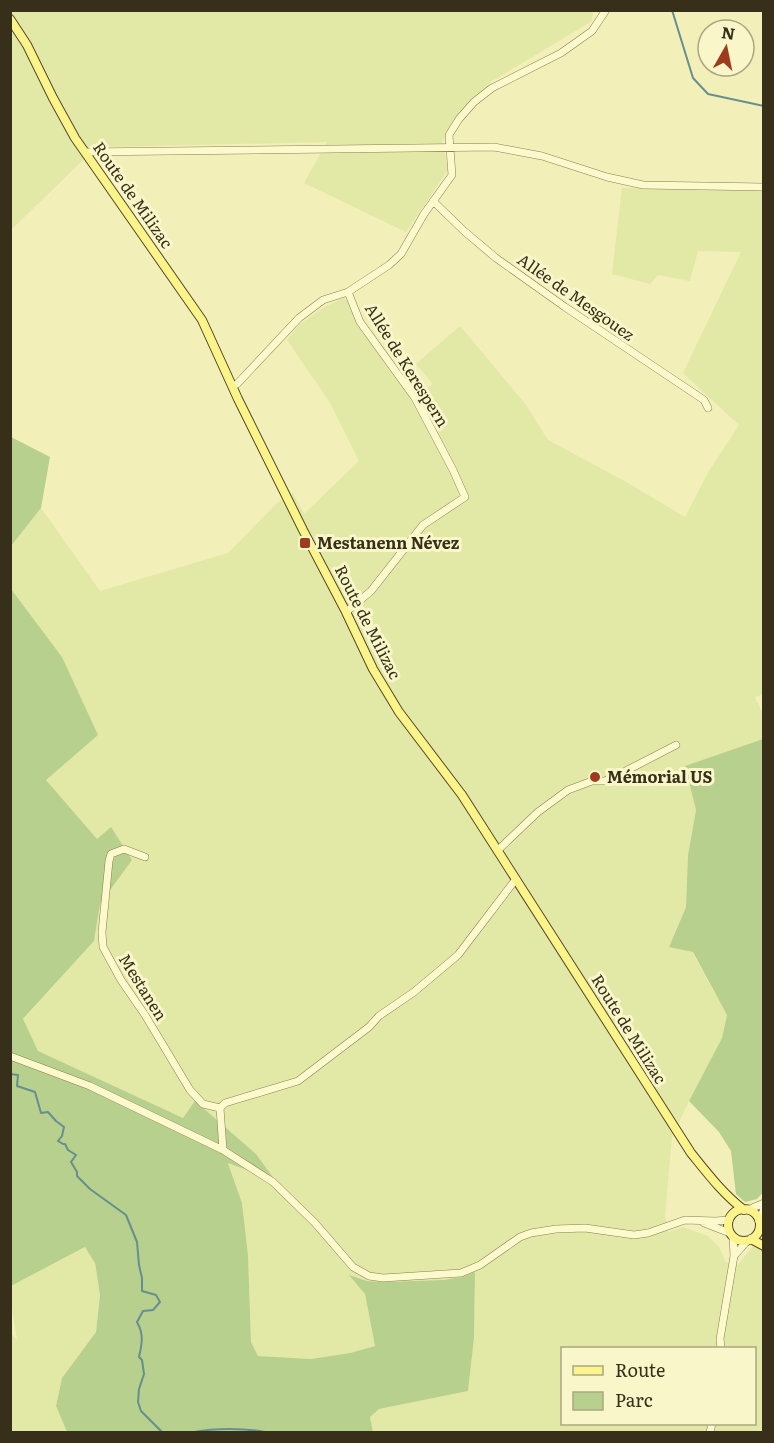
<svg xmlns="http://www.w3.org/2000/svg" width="774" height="1443" font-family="Literata,serif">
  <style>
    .farmland { fill: #e2e8a6; fill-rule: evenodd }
    .green { fill: #b7d08d }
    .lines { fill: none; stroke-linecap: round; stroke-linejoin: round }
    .stream { stroke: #668f8f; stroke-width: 2 }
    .minor-casing { stroke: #8a7e52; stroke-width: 8 }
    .major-casing { stroke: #564928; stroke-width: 10 }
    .minor { stroke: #fcfacd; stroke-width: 7 }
    .major { stroke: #fbf48b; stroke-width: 8 }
    .poi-dot { fill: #9e3c1d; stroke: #f9f7c9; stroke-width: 2 }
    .labels { text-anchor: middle; stroke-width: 6; stroke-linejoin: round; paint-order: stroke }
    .street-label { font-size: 16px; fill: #372f19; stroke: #f9f7c9 }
    .poi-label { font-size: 16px; font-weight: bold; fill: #372f19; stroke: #f9f7c9; text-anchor: start }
  </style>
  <rect width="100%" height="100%" fill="#f2efb9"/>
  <path class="farmland" d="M11 11H593L592 21 492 81 442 141 448 170 406 232 304 183 327 142 103 147 81 162 11 230Z
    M622 188 763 190 764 694 755 697 763 715V739L685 766 696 810 688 855 686 907 669 946 692 952 727 1015 722 1038 689 1101 672 1137 665 1216 668 1232 683 1227 708 1236 719 1247 726 1262 738 1265 763 1233V1432H373L370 1417 379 1409 468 1391 474 1338 475 1273 462 1277 443 1280 385 1282 367 1281 350 1275 365 1294 375 1346 350 1353 311 1359 258 1356 251 1342 248 1255 242 1203 228 1162 274 1179 256 1154 195 1102 183 1118 38 1051 23 1020 94 941 100 904 132 860 111 828 97 839 46 780 62 657 11 589V546L41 508 100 591 228 553 277 503 293 493 304 514 359 461 329 401 287 340 300 324 326 306 344 298 359 313 418 394 433 384 416 364 460 326 526 405 548 440 628 483 685 517 709 471 739 425 683 373 741 252 698 251 690 281 658 275 650 284 612 274ZM562 1348H754V1424H562Z
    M86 1247 95 1263 100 1295 96 1332 62 1378 56 1406 67 1432H11L10 1332 17 1340 11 1302V1286Z"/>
  <path class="green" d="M11 437 50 457 41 508 11 546Z
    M11 589 62 657 98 735 46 780 97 839 111 827 132 860 100 904 94 941 23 1019 38 1051 183 1118 195 1101 256 1154 275 1180 228 1163 242 1203 248 1255 251 1342 258 1356 311 1359 350 1353 375 1346 365 1294 349 1275 367 1281 385 1282 443 1280 462 1277 475 1272 474 1338 468 1391 379 1409 370 1417 373 1432H67L56 1406 62 1378 96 1332 100 1295 95 1263 85 1247 11 1286Z
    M763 739 764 1191 757 1199 745 1202 736 1194 731 1151 719 1132 689 1101 722 1038 727 1015 693 952 669 947 686 907 688 855 696 810 685 766Z"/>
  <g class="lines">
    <path class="stream" d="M672 10 693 78 708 94 764 106
      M10 1074 18 1075 17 1086 35 1092 41 1113 48 1112 56 1121 64 1127 62 1136 58 1141 63 1144H65L68 1150 76 1155 71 1162 77 1172V1176L90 1189 126 1215 137 1242 139 1265 142 1278V1291L156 1295 160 1302 153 1310 143 1311 137 1322C144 1334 142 1344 139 1357L142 1360 144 1374 139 1389 138 1402 141 1411 162 1432
      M194 1432C215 1428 244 1428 265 1432"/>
    <defs>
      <path id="minor" d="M85 152 494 147 542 156 607 177 643 185 764 187
        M433 201 464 231 496 258 565 307 704 400 708 408
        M232 386 237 384 299 318 323 300 348 292 389 265 401 254 424 214 452 175 449 135 459 119 474 102 492 88 561 53 592 31 606 10
        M346 612 371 591 423 525 465 497 453 470 415 398 360 322 348 292
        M498 850 538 812 568 790 592 781H605L614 777 676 745
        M145 857 124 849 111 854 109 861 102 932 103 947 121 980 145 1015 190 1090 203 1104 220 1108
        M10 1056 90 1086 223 1150 273 1182 315 1223 353 1267 369 1276 383 1278 461 1273 480 1265 520 1237 531 1233 556 1229 585 1228 634 1235 648 1233 685 1220 715 1221 729 1220
        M220 1108 225 1103 298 1081 369 1027 379 1016 414 992 458 955 516 879
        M220 1108 223 1150
        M748 1210 764 1203
        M759 1221 764 1209
        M704 1223 730 1233
        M734 1256 747 1241
        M721 1348 720 1339 734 1256 733 1237
        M710 1432 712 1424"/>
      <path id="major" d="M10 19 27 45 53 98 75 138 202 320 238 399 303 530 346 612 373 669 399 712 462 795 691 1153C708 1174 723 1194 744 1210
        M728 1225a16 16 0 1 1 32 0a16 16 0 1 1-32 0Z
        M751 1239 764 1246"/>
    </defs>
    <use href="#minor" class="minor-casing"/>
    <use href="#major" class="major-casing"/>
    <use href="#minor" class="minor"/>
    <use href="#major" class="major"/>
  </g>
  <g class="poi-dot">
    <rect x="299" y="537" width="12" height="12" rx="3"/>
    <circle cx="595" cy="777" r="6"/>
  </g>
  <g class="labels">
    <g class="street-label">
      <text transform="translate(133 195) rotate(55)" y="6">Route de Milizac</text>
      <text transform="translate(576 297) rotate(35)" y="6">Allée de Mesgouez</text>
      <text transform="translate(407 365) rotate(58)" y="6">Allée de Kerespern</text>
      <text transform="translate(368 622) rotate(63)" y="6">Route de Milizac</text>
      <text transform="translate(143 987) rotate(58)" y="6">Mestanen</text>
      <text transform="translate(629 1029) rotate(58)" y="6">Route de Milizac</text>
    </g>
    <g class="poi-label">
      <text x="317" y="549">Mestanenn Névez</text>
      <text x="607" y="783">Mémorial US</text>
    </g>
  </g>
  <rect width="774" height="1443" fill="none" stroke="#372f19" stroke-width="24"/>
  <rect x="561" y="1347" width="195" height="78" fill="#f9f7c9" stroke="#aba783" stroke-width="1.5"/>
  <rect x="573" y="1366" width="30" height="9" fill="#fbf48b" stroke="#aba783" stroke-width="1.5"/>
  <text x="615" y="1377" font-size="18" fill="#372f19">Route</text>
  <rect x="573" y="1392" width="30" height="18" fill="#b7d08d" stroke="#aba783" stroke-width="1.5"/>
  <text x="615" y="1407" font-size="18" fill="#372f19">Parc</text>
  <g transform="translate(726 48) rotate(9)"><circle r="28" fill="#f9f7c9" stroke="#aba783" stroke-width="1.5"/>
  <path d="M0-4.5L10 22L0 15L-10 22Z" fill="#9e3c1d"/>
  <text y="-9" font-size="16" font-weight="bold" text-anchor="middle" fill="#372f19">N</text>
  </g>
</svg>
